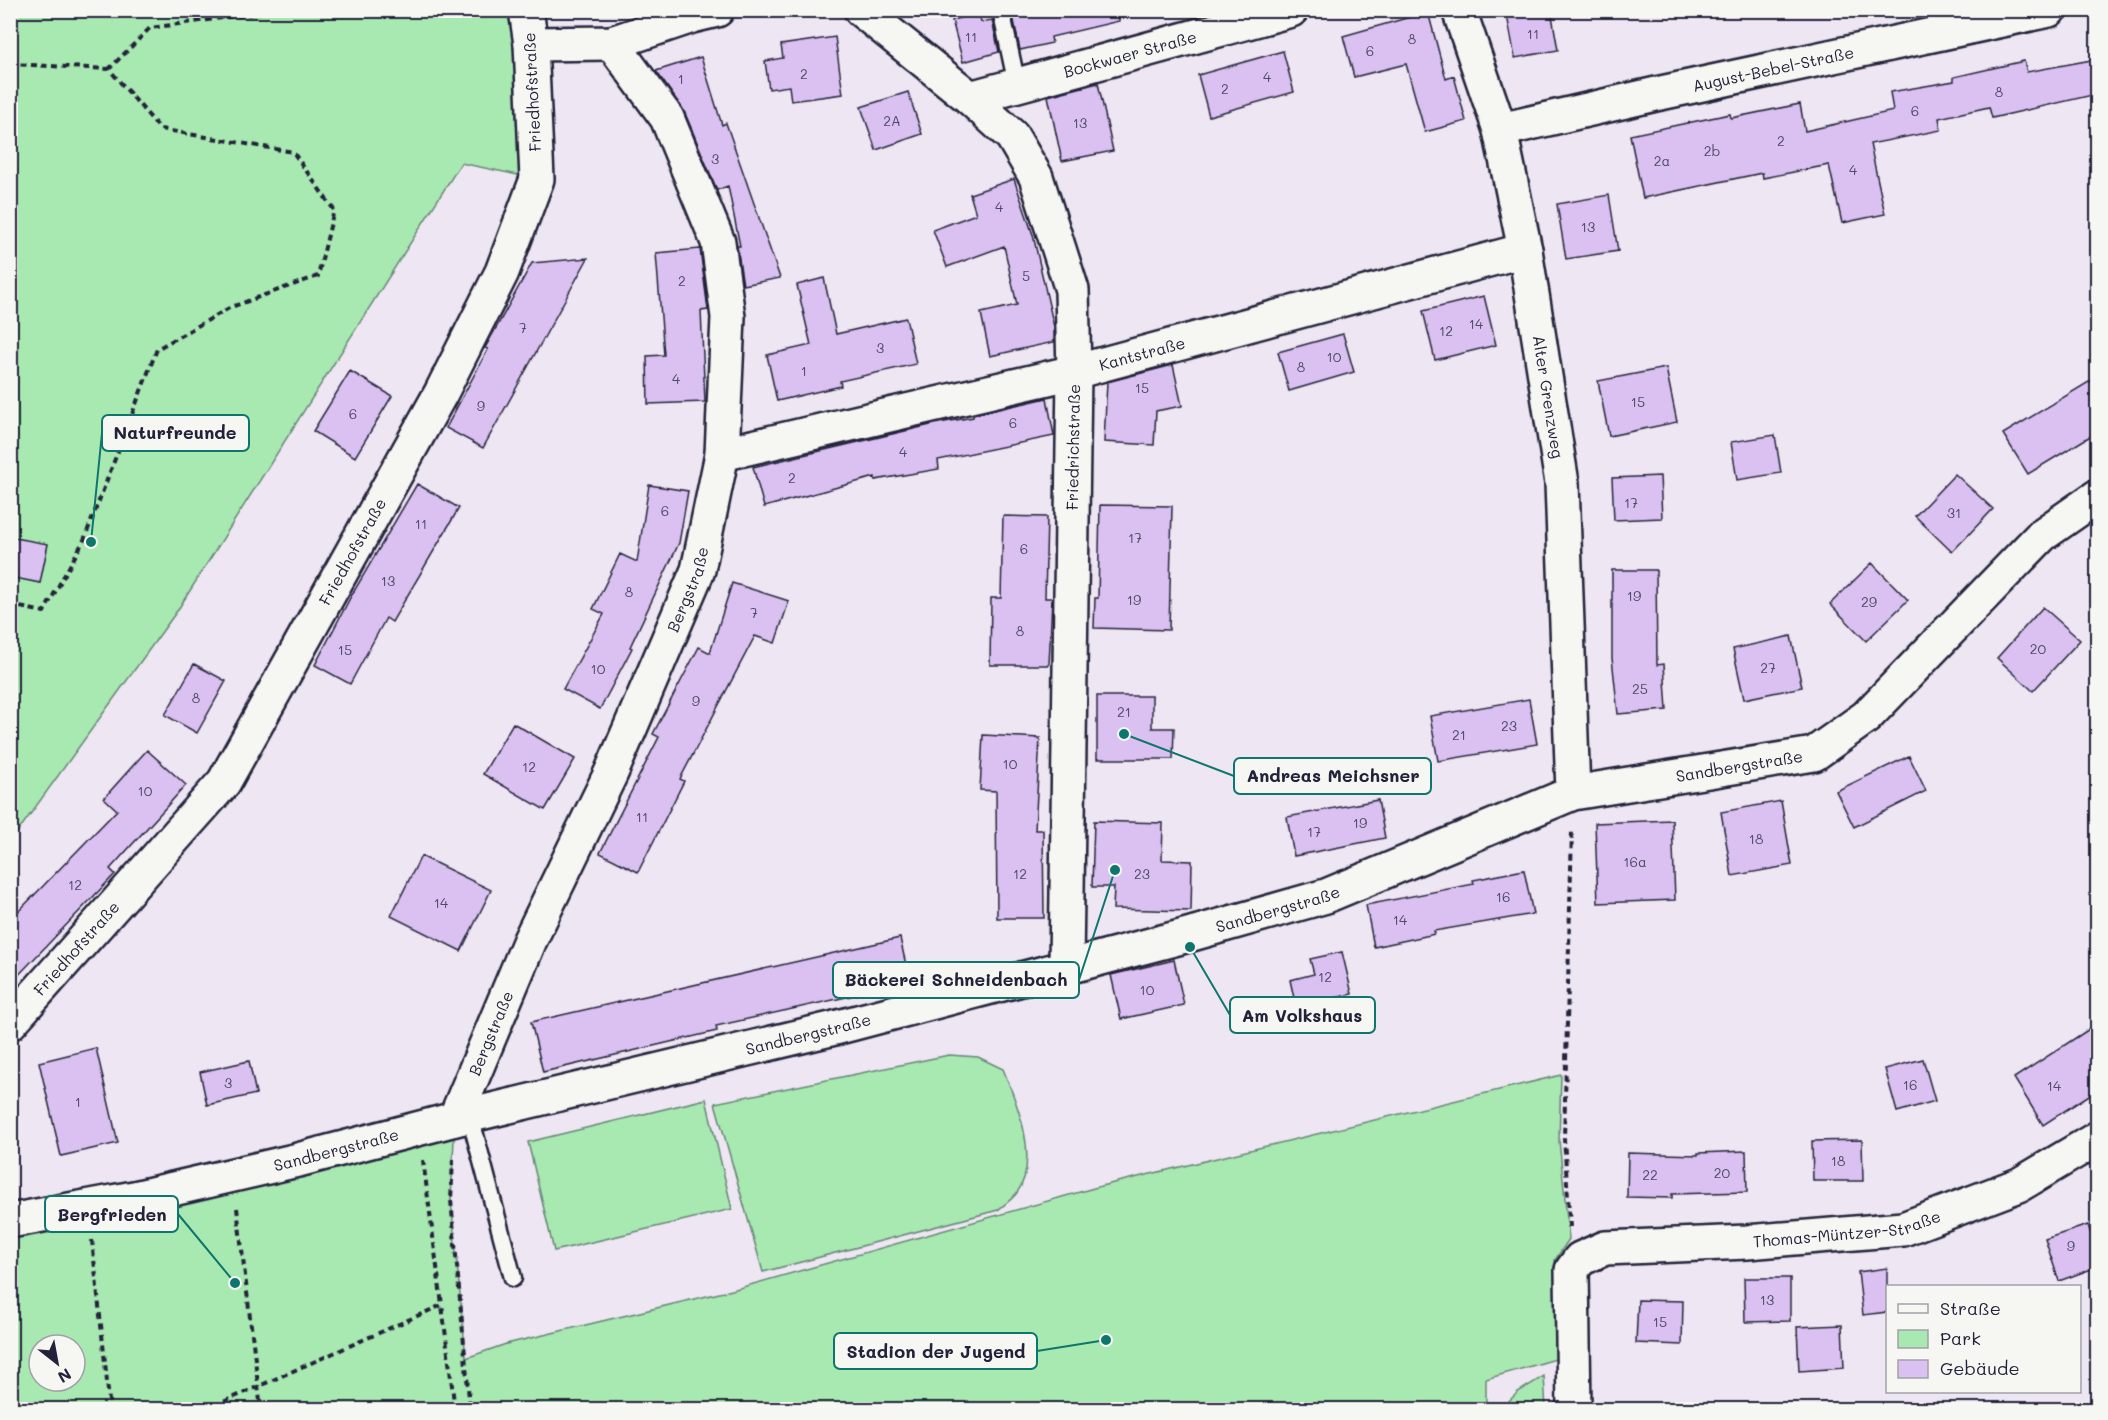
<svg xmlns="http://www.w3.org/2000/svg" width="2108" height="1420" font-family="Mali,sans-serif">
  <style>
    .green { fill: #a8e8b1; stroke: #658576; stroke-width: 1.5; fill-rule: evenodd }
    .building { fill: #dac1f1; stroke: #22223b; stroke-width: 1.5 }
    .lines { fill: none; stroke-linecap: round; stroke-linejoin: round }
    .lane-casing { stroke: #22223b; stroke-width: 21 }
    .street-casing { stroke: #22223b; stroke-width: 38 }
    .path { stroke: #22223b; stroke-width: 4; stroke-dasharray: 6 4.5; stroke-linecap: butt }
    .lane { stroke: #f6f6f2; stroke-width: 16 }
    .street { stroke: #f6f6f2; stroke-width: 33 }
    .labels { text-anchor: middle; stroke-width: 4.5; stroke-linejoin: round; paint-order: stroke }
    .number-label { font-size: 14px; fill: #504a68 }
    .street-label { font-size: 16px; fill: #22223b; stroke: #f6f6f2 }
    .leader { fill: none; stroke: #0f766e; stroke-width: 2 }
    .callout-dot { fill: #0f766e; stroke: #f6f6f2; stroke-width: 2 }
    .callout { fill: #f6f6f2; stroke: #0f766e; stroke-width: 2 }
    .callout-label { font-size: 18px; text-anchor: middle; font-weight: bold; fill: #22223b }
  </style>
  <rect width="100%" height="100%" fill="#eee6f2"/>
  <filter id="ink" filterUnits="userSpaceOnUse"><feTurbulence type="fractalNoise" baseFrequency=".0167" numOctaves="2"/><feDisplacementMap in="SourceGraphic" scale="12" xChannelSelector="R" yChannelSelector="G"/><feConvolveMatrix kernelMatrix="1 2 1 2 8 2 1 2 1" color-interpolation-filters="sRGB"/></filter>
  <g filter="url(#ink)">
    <path class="green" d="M10 11H526L537 179 461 163 177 611 11 841Z
      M949 1055 978 1057 1003 1069C1017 1103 1041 1161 1016 1194 1011 1200 1004 1205 998 1210L763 1272 715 1103Z
      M1561 1075 1559 1140 1569 1239 1555 1260 1556 1359 1486 1379V1409L11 1410V1221L455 1119 451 1200 466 1358 506 1344 732 1290 1101 1186ZM39 1345H75V1381H39Z
      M706 1099 732 1209 554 1251 528 1142Z
      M1544 1376 1546 1409H1501L1518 1392Z"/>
    <path class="building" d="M1043 10H1118L1119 21 1051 37 1052 43 1020 50 1013 16Z
      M1506 10H1551L1558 50 1515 58Z
      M1428 12 1446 79 1454 76 1466 121 1425 132 1406 64 1354 77 1343 36Z
      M979 13 981 22 992 20 999 52 963 62 952 20Z
      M835 37 843 94 791 101 789 86 769 89 765 61 783 58 781 45Z
      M1283 51 1294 92 1209 116 1198 75Z
      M701 57 722 125 726 123 780 278 743 285 737 246H740L728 186 717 190 684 111 656 71Z
      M2097 59V94L1992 118 1989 107 1939 118 1941 130 1870 144 1885 214 1842 223 1829 165 1763 178 1762 173 1643 198 1630 135 1730 114 1731 118 1800 104 1805 131 1893 111 1890 92 1954 81V77L2024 61 2027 72Z
      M1098 83 1113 151 1062 161 1048 96Z
      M908 92 922 134 876 150 861 107Z
      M1014 179 1033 235 1054 327V342L990 356 981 313 1017 305 1004 246 947 267 933 230 976 214 970 194Z
      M1609 195 1618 251 1566 259 1557 204Z
      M700 249 708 310 701 311 705 402 648 404 647 356 664 355 656 253Z
      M588 258 483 448 446 428 488 349 485 348 532 263Z
      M824 278 836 334 906 318 916 364 840 381 841 386 777 401 767 355 811 345 797 285Z
      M1484 296 1496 345 1435 360 1423 311Z
      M1343 334 1354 372 1289 391 1278 352Z
      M1173 365 1182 406 1156 411 1154 445 1104 442 1107 382Z
      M1666 368 1677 422 1609 436 1598 381Z
      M350 371 392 396 355 457 313 431Z
      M2097 377V432L2028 474 2003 434Z
      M1047 398 1054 436 938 460 939 469 875 480V477L764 507 753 467 939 423 973 417V415Z
      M1775 435 1781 473 1737 480 1731 442Z
      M1955 474 1993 509 1952 552 1915 516Z
      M1660 476 1662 518 1614 520 1612 478Z
      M417 484 459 508 392 622 386 618 350 684 315 665 350 598Z
      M649 485 688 491 679 543 630 647 632 648 600 709 563 689 604 614 593 609 620 554 637 562Z
      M1100 505 1172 506 1169 630 1094 628 1095 598H1098Z
      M1003 516 1047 517 1045 598H1052L1049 665H990L991 598H1001Z
      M10 537 48 544 40 583 10 577Z
      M1872 563 1908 600 1866 641 1830 604Z
      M1612 570H1656L1657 665 1664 664 1667 710 1618 714 1612 658Z
      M732 583 789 601 775 643 755 636 680 779 684 781 638 872 600 853 659 737 653 734 699 647 710 653Z
      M2043 607 2080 640 2033 691 1997 658Z
      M1791 636 1802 687 1744 699 1733 649Z
      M194 664 226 681 197 733 165 715Z
      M1097 696H1152V728H1174L1173 759H1097Z
      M1529 699 1537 744 1438 761 1430 716Z
      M513 723 575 759 545 810 483 774Z
      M983 735 1040 738 1035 830H1043L1044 918H997L996 791 980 790Z
      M147 750 186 785 110 869 115 874 10 984V920L117 810 104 798Z
      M1909 756 1926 791 1854 827 1836 791Z
      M1378 800 1385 838 1294 856 1287 817Z
      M1781 801 1792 865 1732 876 1721 812Z
      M1672 820 1675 900 1598 903 1595 823Z
      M1094 821 1163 823 1162 860 1192 861 1191 911 1113 909 1114 887H1092Z
      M421 856 491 890 461 951 391 916Z
      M1524 870 1533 914 1434 931 1435 934 1374 947 1366 905 1474 884 1473 880Z
      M900 938 910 983 716 1026 717 1031 543 1072 531 1022Z
      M1342 952 1352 994 1296 1007 1290 980 1314 974 1310 959Z
      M1174 960 1184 1005 1121 1019 1111 975Z
      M2097 1024V1090L2043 1125 2014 1078Z
      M96 1048 118 1143 61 1156 39 1062Z
      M1923 1059 1935 1101 1897 1112 1885 1069Z
      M249 1061 256 1094 207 1105 200 1072Z
      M1862 1140 1863 1181H1813L1812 1141Z
      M1746 1151 1747 1192 1672 1194V1198L1627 1197 1628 1153 1698 1155V1153Z
      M2088 1225 2097 1253V1267L2059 1281 2045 1239Z
      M1887 1268V1312L1863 1315 1858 1272Z
      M1744 1278H1790V1321L1745 1322Z
      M1638 1300 1683 1301 1682 1345 1636 1343Z
      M1842 1325 1844 1368 1799 1371 1797 1327Z"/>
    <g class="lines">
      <defs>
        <path id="lane" d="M1001 10 1017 85
          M470 1116 513 1278"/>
        <g id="street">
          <path d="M861 10 970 98 1012 136 1036 177 1072 290 1074 372 1066 967"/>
          <path id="s1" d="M1459 10 1500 130 1525 250 1562 483 1573 793"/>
          <path d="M531 44 612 43 692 16 717 10"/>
          <path id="s2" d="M970 98 1291 10"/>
          <path id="s3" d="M1500 130 1656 94 2049 10"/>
          <path id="s4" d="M722 454 1074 372 1525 250"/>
          <path id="s5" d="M10 1023 224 782 441 393 502 272 537 179 531 44 526 10"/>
          <path id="s6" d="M455 1119 530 940 611 773 698 570 722 454 728 317 718 242 667 118 612 43"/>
          <path id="s7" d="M10 1221 134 1198 298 1160 455 1119 835 1028 1181 937 1326 896 1573 793 1814 754 1866 717 2042 535 2098 496"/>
          <path id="s8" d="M1574 1410 1572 1270 1580 1259 1605 1248 1747 1242 1903 1229 2019 1185 2098 1138"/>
        </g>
      </defs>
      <use href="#lane" class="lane-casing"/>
      <use href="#street" class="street-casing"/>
      <path class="path" d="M10 64 109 69
        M10 605 44 612 84 540 157 349 231 307 318 276 334 210 293 152 160 129 109 69 150 28 258 13 265 10
        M453 1159 451 1200 470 1410
        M423 1160 442 1305
        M237 1208 261 1410
        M1570 1227 1564 1139 1572 830
        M92 1240 110 1410
        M205 1410 442 1305 455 1410"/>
      <use href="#lane" class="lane"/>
      <use href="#street" class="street"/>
    </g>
  </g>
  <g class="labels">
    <g class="number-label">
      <text x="1533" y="39">11</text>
      <text x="971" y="42">11</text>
      <text x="1412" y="44">8</text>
      <text x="1370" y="56">6</text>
      <text x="804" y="79">2</text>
      <text x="1267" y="82">4</text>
      <text x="681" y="84">1</text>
      <text x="1225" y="94">2</text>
      <text x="1999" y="97">8</text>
      <text x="1915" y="116">6</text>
      <text x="892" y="126">2A</text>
      <text x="1080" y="128">13</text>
      <text x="1781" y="146">2</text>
      <text x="1712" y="156">2b</text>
      <text x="715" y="164">3</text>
      <text x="1662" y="166">2a</text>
      <text x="1853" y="175">4</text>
      <text x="999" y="212">4</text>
      <text x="1588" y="232">13</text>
      <text x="1026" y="281">5</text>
      <text x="682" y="286">2</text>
      <text x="1476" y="329">14</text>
      <text x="523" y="333">7</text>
      <text x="1446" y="336">12</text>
      <text x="880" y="353">3</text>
      <text x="1334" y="362">10</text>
      <text x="1301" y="372">8</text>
      <text x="804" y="376">1</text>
      <text x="676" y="384">4</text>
      <text x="1142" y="393">15</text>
      <text x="1638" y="407">15</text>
      <text x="481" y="411">9</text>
      <text x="353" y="419">6</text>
      <text x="1013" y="428">6</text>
      <text x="903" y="457">4</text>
      <text x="792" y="483">2</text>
      <text x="1631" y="508">17</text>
      <text x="665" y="516">6</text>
      <text x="1954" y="518">31</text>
      <text x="421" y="529">11</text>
      <text x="1135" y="543">17</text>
      <text x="1024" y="554">6</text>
      <text x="388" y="586">13</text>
      <text x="629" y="597">8</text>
      <text x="1634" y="601">19</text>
      <text x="1134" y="605">19</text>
      <text x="1869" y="607">29</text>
      <text x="754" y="618">7</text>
      <text x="1020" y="636">8</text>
      <text x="2038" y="654">20</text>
      <text x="345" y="655">15</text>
      <text x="1768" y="673">27</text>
      <text x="598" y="674">10</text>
      <text x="1640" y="694">25</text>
      <text x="196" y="703">8</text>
      <text x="696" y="706">9</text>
      <text x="1124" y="717">21</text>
      <text x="1509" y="731">23</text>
      <text x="1459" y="740">21</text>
      <text x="1010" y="769">10</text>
      <text x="529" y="772">12</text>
      <text x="145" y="796">10</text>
      <text x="642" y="822">11</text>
      <text x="1360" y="828">19</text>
      <text x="1314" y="837">17</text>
      <text x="1756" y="844">18</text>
      <text x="1635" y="867">16a</text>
      <text x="1020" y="879">12</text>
      <text x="1142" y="879">23</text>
      <text x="75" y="890">12</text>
      <text x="1503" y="902">16</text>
      <text x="441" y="908">14</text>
      <text x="1400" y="925">14</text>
      <text x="1325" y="982">12</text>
      <text x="1147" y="995">10</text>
      <text x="228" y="1088">3</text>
      <text x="1910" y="1090">16</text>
      <text x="2054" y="1091">14</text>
      <text x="78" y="1107">1</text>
      <text x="1838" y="1166">18</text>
      <text x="1722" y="1178">20</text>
      <text x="1650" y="1180">22</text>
      <text x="2071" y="1251">9</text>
      <text x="1767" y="1305">13</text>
      <text x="1660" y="1327">15</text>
    </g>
    <g class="street-label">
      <text dy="6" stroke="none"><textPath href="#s2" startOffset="166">Bockwaer Straße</textPath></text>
      <text dy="6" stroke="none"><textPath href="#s3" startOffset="280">August-Bebel-Straße</textPath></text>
      <text transform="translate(532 92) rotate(-93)" y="6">Friedhofstraße</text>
      <text dy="6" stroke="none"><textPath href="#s4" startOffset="432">Kantstraße</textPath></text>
      <text dy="6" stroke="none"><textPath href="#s1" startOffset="398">Alter Grenzweg</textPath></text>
      <text transform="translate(1073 447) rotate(-89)" y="6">Friedrichstraße</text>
      <text dy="6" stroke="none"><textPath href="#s5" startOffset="586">Friedhofstraße</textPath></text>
      <text dy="6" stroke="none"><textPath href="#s6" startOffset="579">Bergstraße</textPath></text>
      <text dy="6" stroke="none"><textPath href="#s7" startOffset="1792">Sandbergstraße</textPath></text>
      <text dy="6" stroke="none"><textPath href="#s7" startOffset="1306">Sandbergstraße</textPath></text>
      <text dy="6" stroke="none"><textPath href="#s5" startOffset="100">Friedhofstraße</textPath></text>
      <text dy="6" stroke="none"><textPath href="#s6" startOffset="93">Bergstraße</textPath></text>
      <text dy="6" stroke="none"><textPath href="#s7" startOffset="820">Sandbergstraße</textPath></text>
      <text dy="6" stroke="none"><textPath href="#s7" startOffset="334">Sandbergstraße</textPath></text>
      <text dy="6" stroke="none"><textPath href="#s8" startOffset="424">Thomas-Müntzer-Straße</textPath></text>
    </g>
  </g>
  <path class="leader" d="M91 542L102 433M1124 734L1234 776M1115 870L1079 980M1190 947L1230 1015M235 1283L178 1214M1106 1340L1037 1351"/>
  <g class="callout-dot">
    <circle cx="91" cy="542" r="6"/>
    <circle cx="1124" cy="734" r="6"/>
    <circle cx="1115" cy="870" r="6"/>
    <circle cx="1190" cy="947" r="6"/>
    <circle cx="235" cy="1283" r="6"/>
    <circle cx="1106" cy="1340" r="6"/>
  </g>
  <g class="callout">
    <rect x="102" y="415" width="147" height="36" rx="6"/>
    <rect x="1234" y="758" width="197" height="36" rx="6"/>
    <rect x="833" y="962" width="246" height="36" rx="6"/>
    <rect x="1230" y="997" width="145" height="36" rx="6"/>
    <rect x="45" y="1196" width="133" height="36" rx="6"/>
    <rect x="834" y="1333" width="203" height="36" rx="6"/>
  </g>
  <g class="callout-label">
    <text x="175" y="439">Naturfreunde</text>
    <text x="1333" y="782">Andreas Meichsner</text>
    <text x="956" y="986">Bäckerei Schneidenbach</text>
    <text x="1302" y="1022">Am Volkshaus</text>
    <text x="112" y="1221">Bergfrieden</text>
    <text x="936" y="1358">Stadion der Jugend</text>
  </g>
  <rect width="2108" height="1420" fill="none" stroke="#f6f6f2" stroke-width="36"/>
  <rect x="18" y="18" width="2072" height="1384" fill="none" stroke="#22223b" stroke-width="2" filter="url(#ink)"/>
  <rect x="1886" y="1285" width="195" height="108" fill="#f6f6f2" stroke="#a1a1a9" stroke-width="1.5"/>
  <rect x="1898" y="1304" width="30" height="9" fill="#f6f6f2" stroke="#a1a1a9" stroke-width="1.5"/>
  <text x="1940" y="1315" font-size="18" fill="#22223b">Straße</text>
  <rect x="1898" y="1330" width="30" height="18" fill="#a8e8b1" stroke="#a1a1a9" stroke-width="1.5"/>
  <text x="1940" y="1345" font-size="18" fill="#22223b">Park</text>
  <rect x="1898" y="1360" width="30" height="18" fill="#dac1f1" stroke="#a1a1a9" stroke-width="1.5"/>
  <text x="1940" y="1375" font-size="18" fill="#22223b">Gebäude</text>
  <g transform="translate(57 1363) rotate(149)"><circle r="28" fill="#f6f6f2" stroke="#a1a1a9" stroke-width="1.5"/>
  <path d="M0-4.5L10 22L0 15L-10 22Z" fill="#22223b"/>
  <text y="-9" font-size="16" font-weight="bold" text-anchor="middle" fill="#22223b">N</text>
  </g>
</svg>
